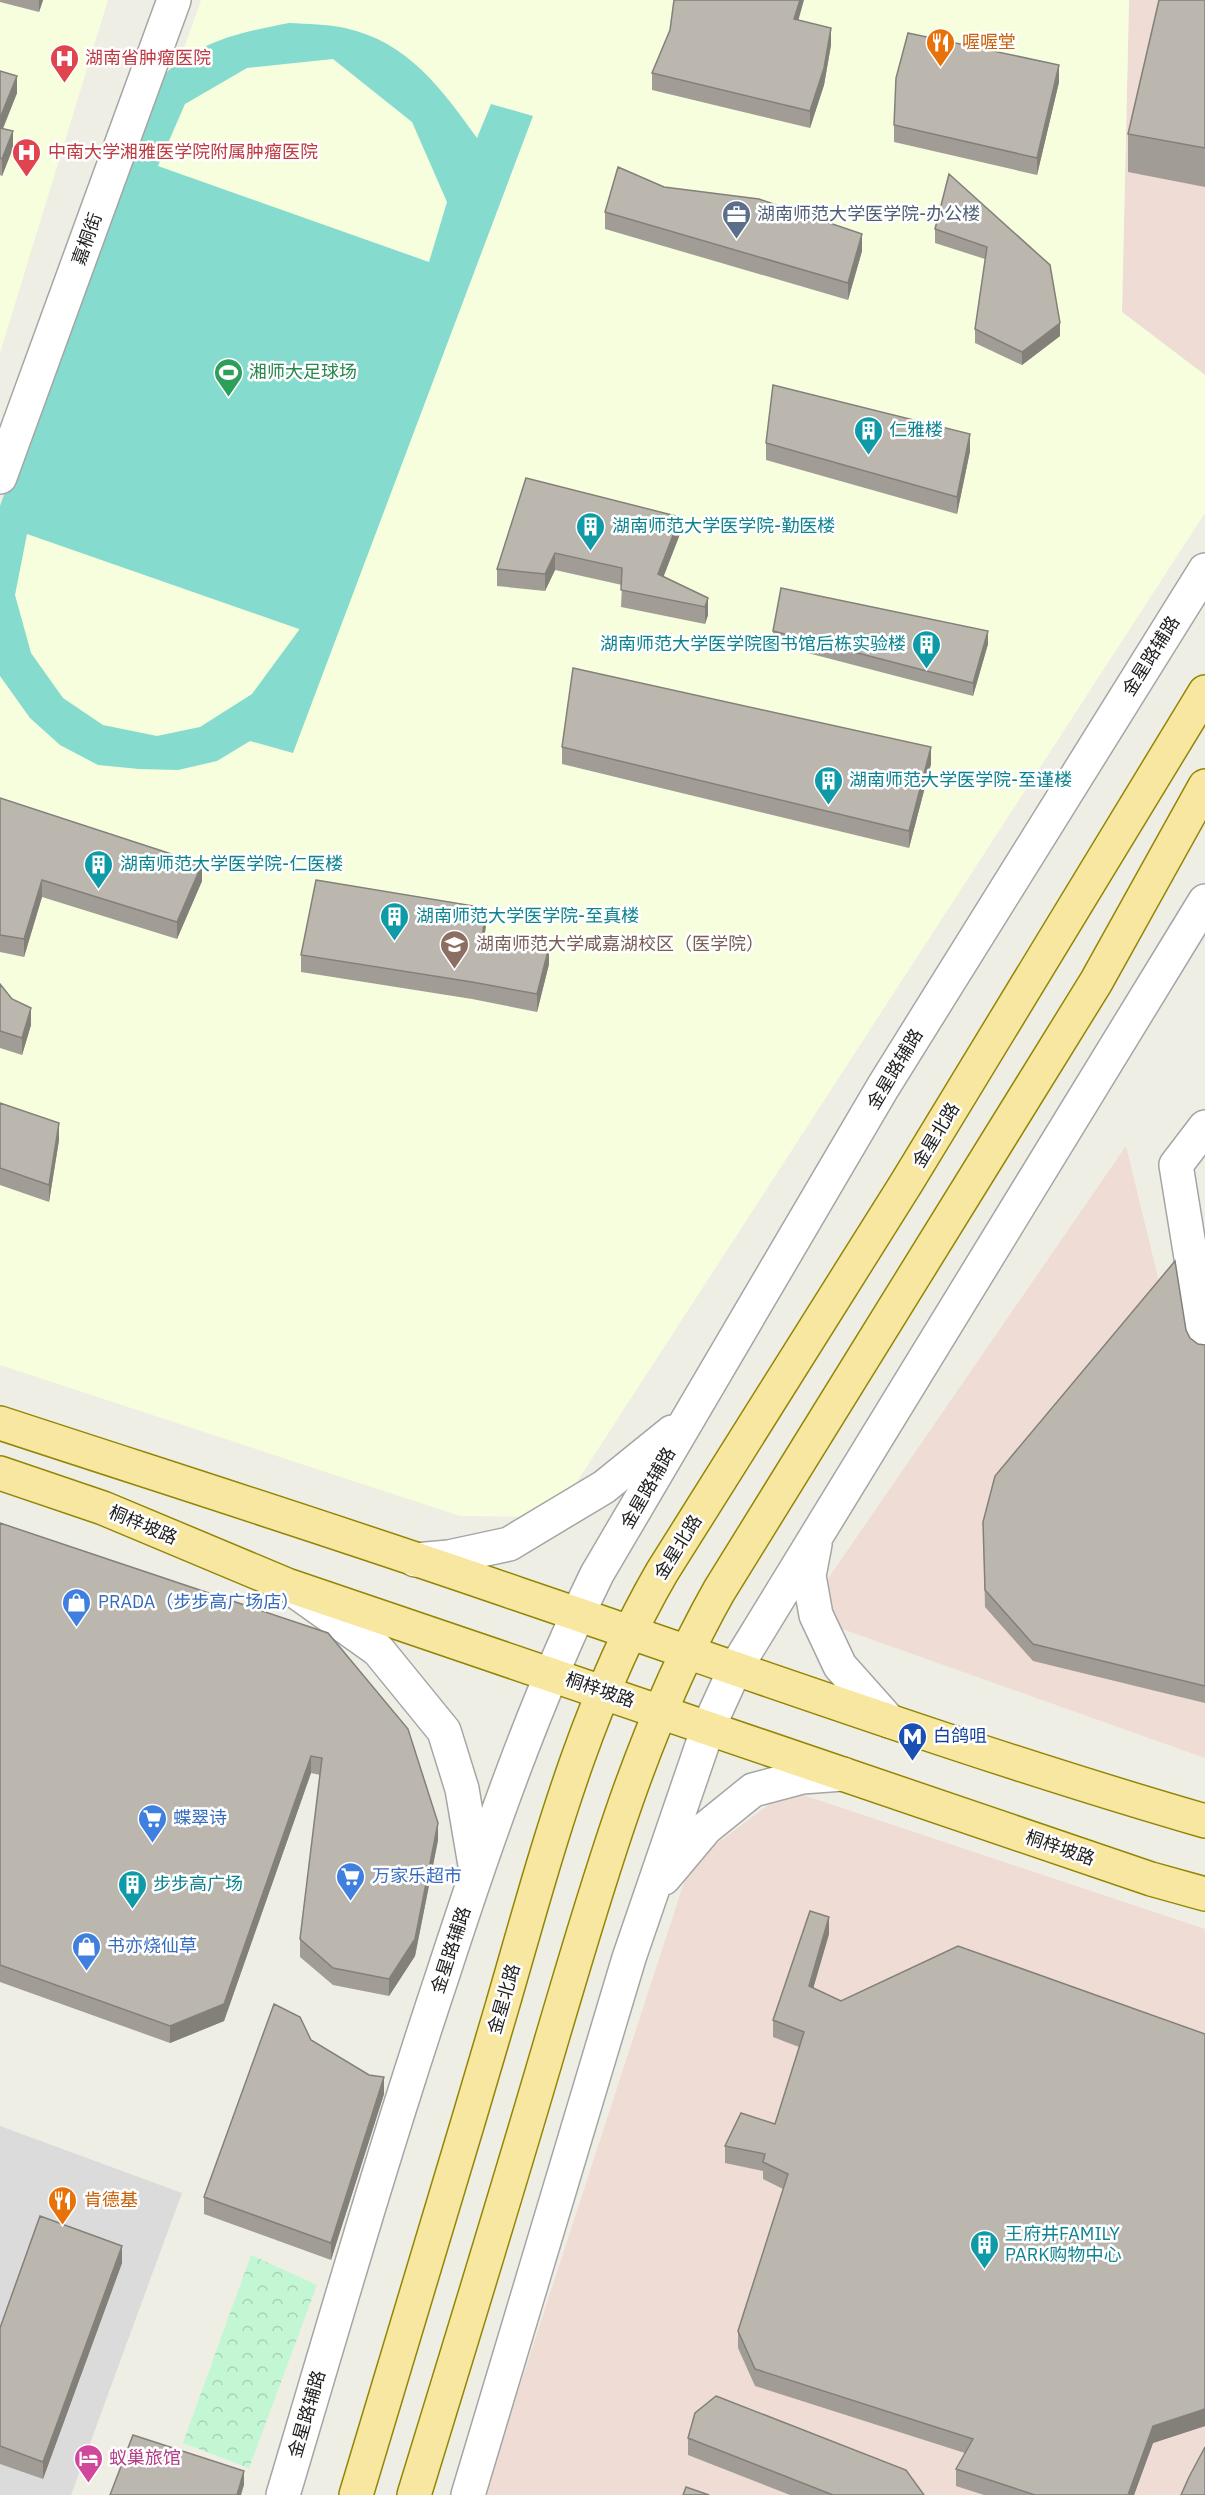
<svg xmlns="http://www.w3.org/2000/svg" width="1205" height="2495" font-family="'IBM Plex Sans','Noto Sans SC',sans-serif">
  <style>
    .residential { fill: #dcdbdb }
    .commercial { fill: #efdcd4 }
    .education { fill: #f6fede }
    .park { fill: url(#park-crowns) }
    .pitch { fill: #85dbce; fill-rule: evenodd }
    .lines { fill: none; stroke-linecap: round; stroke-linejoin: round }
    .minor-casing { stroke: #a5a5a5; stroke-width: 36 }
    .major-casing { stroke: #938605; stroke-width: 36 }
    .minor { stroke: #fff; stroke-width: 33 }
    .major { stroke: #f8e7a0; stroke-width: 33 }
    .wall { fill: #a19d96 }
    .shaded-wall { fill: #83807a }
    .building { fill: #bbb7ae; stroke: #83807a; stroke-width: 1.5 }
    .labels { text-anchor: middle; stroke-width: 5; stroke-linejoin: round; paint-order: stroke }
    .food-label { font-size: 18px; fill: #c56008; stroke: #fff; text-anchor: start }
    .health-label { font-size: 18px; fill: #be3a42; stroke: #fff; text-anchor: start }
    .service-label { font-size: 18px; fill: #4e5e75; stroke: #fff; text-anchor: start }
    .street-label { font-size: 18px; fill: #1e1e1e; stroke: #fff }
    .leisure-label { font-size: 18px; fill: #27864d; stroke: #fff; text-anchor: start }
    .culture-label { font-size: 18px; fill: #0d838f; stroke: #fff; text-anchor: start }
    .education-label { font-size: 18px; fill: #785e54; stroke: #fff; text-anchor: start }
    .shop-label { font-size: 18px; fill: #366cbe; stroke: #fff; text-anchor: start }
    .transit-label { font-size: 18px; fill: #164399; stroke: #fff; text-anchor: start }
    .hotel-label { font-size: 18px; fill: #b23c85; stroke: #fff; text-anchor: start }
  </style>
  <defs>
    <pattern id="park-crowns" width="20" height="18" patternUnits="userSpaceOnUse" patternTransform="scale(1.5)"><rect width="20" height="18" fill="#c3f7d3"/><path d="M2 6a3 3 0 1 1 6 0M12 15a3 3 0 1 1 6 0" fill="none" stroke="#a7d3b5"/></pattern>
  </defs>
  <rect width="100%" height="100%" fill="#efeee4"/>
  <path class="residential" d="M0 2126 182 2193 71 2495H0Z"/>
  <path class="commercial" d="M1129 0H1205V375L1122 312Z
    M1126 1146 1205 1471V1758L803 1615Z
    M788 1790 1205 1929V2495H487L502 2441 690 1864Z"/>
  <path class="education" d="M0 0H108L0 353Z
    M201 0H1129L1122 312 1205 375V513L554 1517 460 1516 0 1365V574Z"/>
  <path class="park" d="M251 2255 317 2285 249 2468 183 2443Z"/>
  <path class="pitch" d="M289 23C307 24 327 24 345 28 408 42 441 88 477 138L491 104 533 116 293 753 250 741 217 761 178 770 139 769 98 765 60 745 30 718 0 676V506L151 87C196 42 228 35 289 23ZM333 59 412 122 447 202 429 262 158 166 185 104 247 68ZM27 534 299 629V630L252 694 200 727 157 736 103 725 63 698 31 653 15 595Z"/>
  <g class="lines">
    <defs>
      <path id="minor" d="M0 477 174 0
        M1205 1127 1176 1165 1205 1344
        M815 1544 809 1576 816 1615 840 1666 889 1721
        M415 1560 449 1557 509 1544 604 1487 672 1432
        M298 1593 378 1650 444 1731 462 1789 476 1871
        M664 1878 706 1828 753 1790 802 1777 843 1774
        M283 2495C335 2320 386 2144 444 1971 488 1836 535 1701 597 1574L883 1087 1205 570
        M468 2495 629 1958 708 1728 735 1669 1205 901"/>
      <path id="major" d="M0 1423C174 1480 348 1535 521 1595 748 1672 974 1754 1205 1821
        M0 1473 103 1508 287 1585 1151 1879 1205 1894
        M356 2495C405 2333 454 2170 502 2007 545 1859 584 1706 662 1572L907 1182 1205 692
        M414 2495C461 2342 508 2189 553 2035 598 1884 641 1729 719 1591L1096 982 1205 786"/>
    </defs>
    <use href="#minor" class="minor-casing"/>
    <use href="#major" class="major-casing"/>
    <use href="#minor" class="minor"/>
    <use href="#major" class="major"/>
  </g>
  <path class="wall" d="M0 0H43L39 12 0 2Z
    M1205 0V187L1128 172V134Z
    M799 20 831 45 824 85 810 128 652 90V73L670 30Z
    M0 71 17 93 3 129 13 148 2 176 0 175Z
    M1059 82 1037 175 894 142V125Z
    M949 174 1060 336 1022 365 975 343V329L985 259 935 243V229Z
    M664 187 862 251 848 300 605 229V212Z
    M766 443 970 451 957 514 766 460Z
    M526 478 680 534 663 577 708 598V615L705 624 621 607 622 585 555 570 545 591 497 586V569Z
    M773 631 988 644 973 696 773 644Z
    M562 747 931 764 909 848 562 764Z
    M0 798 202 881 177 939 42 897 24 957 0 952Z
    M486 925 484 939 549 964 537 1012 472 999 301 972V955Z
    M0 984 31 1025 22 1055 0 1048Z
    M0 1103 59 1140 49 1202 0 1185Z
    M1186 1330 1190 1338 1198 1344 1205 1345V1703L1033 1661 985 1607 983 1522Z
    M0 1523 438 1840 415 1956 389 1996 333 1985 300 1957V1939L320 1775 311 1773 224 2021 170 2043 0 1982Z
    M829 1934 813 1988 841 2001 1205 2034V2426L1153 2443 1134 2495H984L956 2486V2469L965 2453 755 2386 738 2348V2331L783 2189 763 2179V2171L725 2163V2146L775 2124 799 2047 773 2037V2020Z
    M311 2040 384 2094 331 2260 204 2214V2197Z
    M122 2263 43 2479 0 2464V2328Z
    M688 2438 924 2495H790L688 2455Z"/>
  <path class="shaded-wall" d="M39 0H43L39 12Z
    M800 0H804L794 36V19Z
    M831 28V45L824 85 810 128V111Z
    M1059 65V82L1037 175V158Z
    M17 76V93L0 135V118Z
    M13 131V148L2 176V159Z
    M862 234V251L848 300V283Z
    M1060 323V336L1022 365V352Z
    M970 434V451L957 514V497Z
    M680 517V534L658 591V574Z
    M555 553V570L545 591V574Z
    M708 598V615L705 624V607Z
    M988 631V644L973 696V683Z
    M931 747V764L909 848V831Z
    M202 864V881L177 939V922Z
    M42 880V897L24 957V939Z
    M486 908V925L482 956V939Z
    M549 947V964L537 1012V994Z
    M31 1008V1025L22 1055V1038Z
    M59 1123V1140L49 1202V1185Z
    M311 1756V1773L224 2021 170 2043V2026Z
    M438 1823V1840L415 1956 389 1996V1979Z
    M829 1917V1934L809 2003V1986Z
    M384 2077V2094L331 2260V2243Z
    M122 2246V2263L43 2479V2462Z
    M1205 2409V2426L1153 2443 1134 2495H1128L1153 2426Z
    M244 2471V2485L241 2495H237Z"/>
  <path class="building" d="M674 0H800L794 19 831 28 824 68 810 111 652 73 670 30Z
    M1159 0H1205V148L1128 134Z
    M908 33 1059 65 1037 158 894 125 896 78Z
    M0 71 17 76 0 118Z
    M0 128 13 131 2 159 0 158Z
    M618 167 664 187 759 199 862 234 848 283 605 212Z
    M949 174 1050 265 1060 323 1022 352 975 329 987 247 935 229Z
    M773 385 970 434 957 497 766 443Z
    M526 478 680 517 658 574 708 598 705 607 621 590 622 568 555 553 545 574 497 569Z
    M781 588 988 631 973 683 773 631Z
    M573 668 931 747 909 831 562 747Z
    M0 798 202 864 177 922 42 880 24 939 0 935Z
    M316 880 486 908 482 939 549 947 537 994 472 982 301 955Z
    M0 984 12 999 31 1008 22 1038 0 1031Z
    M0 1103 59 1123 49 1185 0 1168Z
    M1175 1261 1186 1330 1190 1338 1198 1344 1205 1345V1686L1033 1644 985 1590 983 1522 995 1476Z
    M0 1523 328 1633 408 1729 438 1823 415 1939 389 1979 333 1968 300 1939 322 1758 311 1756 224 2004 170 2026 0 1965Z
    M810 1911 829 1917 809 1986 841 2001 958 1946 1205 2034V2409L1153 2426 1128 2495H1035L956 2469 973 2439 755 2369 738 2331 788 2174 763 2162 765 2154 725 2146 741 2113 775 2124 804 2032 773 2020Z
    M274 2004 300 2017 311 2040 369 2075 384 2077 331 2243 204 2197Z
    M40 2216 122 2246 43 2462 0 2446V2328Z
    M716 2396 906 2470 924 2495H833L688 2438 695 2413Z
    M133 2435 244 2471 237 2495H110Z
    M1205 2447V2495H1181L1189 2477Z
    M686 2487 709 2495H683Z"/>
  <defs>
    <symbol id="restaurant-pin" viewBox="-11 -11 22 30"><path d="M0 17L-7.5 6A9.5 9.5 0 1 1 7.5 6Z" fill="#e8710a" stroke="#fff"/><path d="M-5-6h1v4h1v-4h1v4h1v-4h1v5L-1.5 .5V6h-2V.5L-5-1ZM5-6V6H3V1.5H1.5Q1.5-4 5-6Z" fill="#fff"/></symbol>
    <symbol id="hospital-pin" viewBox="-11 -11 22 30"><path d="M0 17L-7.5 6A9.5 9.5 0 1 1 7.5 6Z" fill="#e0444e" stroke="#fff"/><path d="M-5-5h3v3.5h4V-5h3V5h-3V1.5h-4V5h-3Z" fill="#fff"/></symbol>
    <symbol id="office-pin" viewBox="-11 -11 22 30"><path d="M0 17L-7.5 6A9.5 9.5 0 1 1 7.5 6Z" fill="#5c6f8a" stroke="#fff"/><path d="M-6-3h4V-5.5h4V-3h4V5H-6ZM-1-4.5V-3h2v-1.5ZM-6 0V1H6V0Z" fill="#fff"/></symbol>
    <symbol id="stadium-pin" viewBox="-11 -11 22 30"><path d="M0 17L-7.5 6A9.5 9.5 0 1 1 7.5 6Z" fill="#2e9e5b" stroke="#fff"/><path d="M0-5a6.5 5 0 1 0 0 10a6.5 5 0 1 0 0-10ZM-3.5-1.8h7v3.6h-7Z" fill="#fff"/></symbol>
    <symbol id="building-pin" viewBox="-11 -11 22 30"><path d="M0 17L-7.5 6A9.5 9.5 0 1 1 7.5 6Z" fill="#0f9aa8" stroke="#fff"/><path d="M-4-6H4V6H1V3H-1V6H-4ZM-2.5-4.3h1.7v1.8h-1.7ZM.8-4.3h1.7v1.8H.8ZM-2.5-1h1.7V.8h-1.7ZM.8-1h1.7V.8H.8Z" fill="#fff"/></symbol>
    <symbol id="university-pin" viewBox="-11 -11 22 30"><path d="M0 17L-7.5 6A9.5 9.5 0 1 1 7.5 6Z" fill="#8d6e63" stroke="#fff"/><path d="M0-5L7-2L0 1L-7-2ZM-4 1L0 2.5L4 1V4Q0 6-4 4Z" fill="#fff"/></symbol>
    <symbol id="shop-pin" viewBox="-11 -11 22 30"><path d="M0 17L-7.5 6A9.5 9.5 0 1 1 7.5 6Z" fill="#3f7fe0" stroke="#fff"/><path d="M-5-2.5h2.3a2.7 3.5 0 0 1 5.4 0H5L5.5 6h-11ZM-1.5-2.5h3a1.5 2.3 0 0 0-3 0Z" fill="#fff"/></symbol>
    <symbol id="metro-pin" viewBox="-11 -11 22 30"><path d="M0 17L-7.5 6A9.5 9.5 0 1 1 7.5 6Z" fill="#1a4fb4" stroke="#fff"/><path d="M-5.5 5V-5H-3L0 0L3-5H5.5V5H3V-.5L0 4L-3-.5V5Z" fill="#fff"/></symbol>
    <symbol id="supermarket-pin" viewBox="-11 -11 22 30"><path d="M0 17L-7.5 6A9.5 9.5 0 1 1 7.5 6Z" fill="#3f7fe0" stroke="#fff"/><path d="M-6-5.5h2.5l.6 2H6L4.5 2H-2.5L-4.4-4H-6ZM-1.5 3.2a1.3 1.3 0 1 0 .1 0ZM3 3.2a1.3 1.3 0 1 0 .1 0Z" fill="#fff"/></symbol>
    <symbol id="hotel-pin" viewBox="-11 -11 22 30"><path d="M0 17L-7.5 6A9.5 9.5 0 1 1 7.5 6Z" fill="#d1479c" stroke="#fff"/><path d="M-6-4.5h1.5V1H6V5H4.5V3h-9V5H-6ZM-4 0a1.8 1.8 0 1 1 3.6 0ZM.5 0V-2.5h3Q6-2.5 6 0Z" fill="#fff"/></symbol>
  </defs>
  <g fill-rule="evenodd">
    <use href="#restaurant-pin" x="924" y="26" width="33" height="45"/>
    <use href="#hospital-pin" x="48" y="42" width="33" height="45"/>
    <use href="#hospital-pin" x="10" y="136" width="33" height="45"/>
    <use href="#office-pin" x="720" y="198" width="33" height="45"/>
    <use href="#stadium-pin" x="212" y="356" width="33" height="45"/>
    <use href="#building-pin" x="852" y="414" width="33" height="45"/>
    <use href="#building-pin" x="574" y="510" width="33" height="45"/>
    <use href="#building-pin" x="910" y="628" width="33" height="45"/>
    <use href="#building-pin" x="812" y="764" width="33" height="45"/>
    <use href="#building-pin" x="82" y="848" width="33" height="45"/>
    <use href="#building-pin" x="378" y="900" width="33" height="45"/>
    <use href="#university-pin" x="438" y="928" width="33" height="45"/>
    <use href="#shop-pin" x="60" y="1586" width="33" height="45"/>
    <use href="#metro-pin" x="896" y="1720" width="33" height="45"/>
    <use href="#supermarket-pin" x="136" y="1802" width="33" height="45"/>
    <use href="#supermarket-pin" x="334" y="1860" width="33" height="45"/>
    <use href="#building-pin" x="116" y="1868" width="33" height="45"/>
    <use href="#shop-pin" x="70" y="1930" width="33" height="45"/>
    <use href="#restaurant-pin" x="46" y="2184" width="33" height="45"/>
    <use href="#building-pin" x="968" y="2228" width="33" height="45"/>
    <use href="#hotel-pin" x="72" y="2442" width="33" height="45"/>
  </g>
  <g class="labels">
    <g class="food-label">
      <text x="962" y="48">喔喔堂</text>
      <text x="84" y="2206">肯德基</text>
    </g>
    <g class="health-label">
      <text x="85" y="64">湖南省肿瘤医院</text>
      <text x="48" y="158">中南大学湘雅医学院附属肿瘤医院</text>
    </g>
    <g class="service-label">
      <text x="757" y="220">湖南师范大学医学院-办公楼</text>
    </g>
    <g class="street-label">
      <text transform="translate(87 239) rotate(-70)" y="6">嘉桐街</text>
      <text transform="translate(1151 656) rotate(-58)" y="6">金星路辅路</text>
      <text transform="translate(895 1069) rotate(-59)" y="6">金星路辅路</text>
      <text transform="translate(936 1135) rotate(-59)" y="6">金星北路</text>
      <text transform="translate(648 1488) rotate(-60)" y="6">金星路辅路</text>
      <text transform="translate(143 1525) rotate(23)" y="6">桐梓坡路</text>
      <text transform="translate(678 1547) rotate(-58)" y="6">金星北路</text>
      <text transform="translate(600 1690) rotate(19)" y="6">桐梓坡路</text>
      <text transform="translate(1060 1848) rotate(19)" y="6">桐梓坡路</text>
      <text transform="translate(451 1950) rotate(-72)" y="6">金星路辅路</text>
      <text transform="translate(504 1999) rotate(-74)" y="6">金星北路</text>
      <text transform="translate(307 2414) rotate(-74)" y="6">金星路辅路</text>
    </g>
    <g class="leisure-label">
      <text x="249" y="378">湘师大足球场</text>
    </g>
    <g class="culture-label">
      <text x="889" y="436">仁雅楼</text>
      <text x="612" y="532">湖南师范大学医学院-勤医楼</text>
      <text x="906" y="650" text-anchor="end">湖南师范大学医学院图书馆后栋实验楼</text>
      <text x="849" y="786">湖南师范大学医学院-至谨楼</text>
      <text x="120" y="870">湖南师范大学医学院-仁医楼</text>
      <text x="416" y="922">湖南师范大学医学院-至真楼</text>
      <text x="153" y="1890">步步高广场</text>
      <text x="1005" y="2240">王府井FAMILY<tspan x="1005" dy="21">PARK购物中心</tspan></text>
    </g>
    <g class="education-label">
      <text x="476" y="950">湖南师范大学咸嘉湖校区（医学院）</text>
    </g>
    <g class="shop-label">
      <text x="98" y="1608">PRADA（步步高广场店）</text>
      <text x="173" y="1824">蝶翠诗</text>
      <text x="372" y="1882">万家乐超市</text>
      <text x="107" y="1952">书亦烧仙草</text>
    </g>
    <g class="transit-label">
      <text x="933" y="1742">白鸽咀</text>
    </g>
    <g class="hotel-label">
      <text x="109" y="2464">蚁巢旅馆</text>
    </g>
  </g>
</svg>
